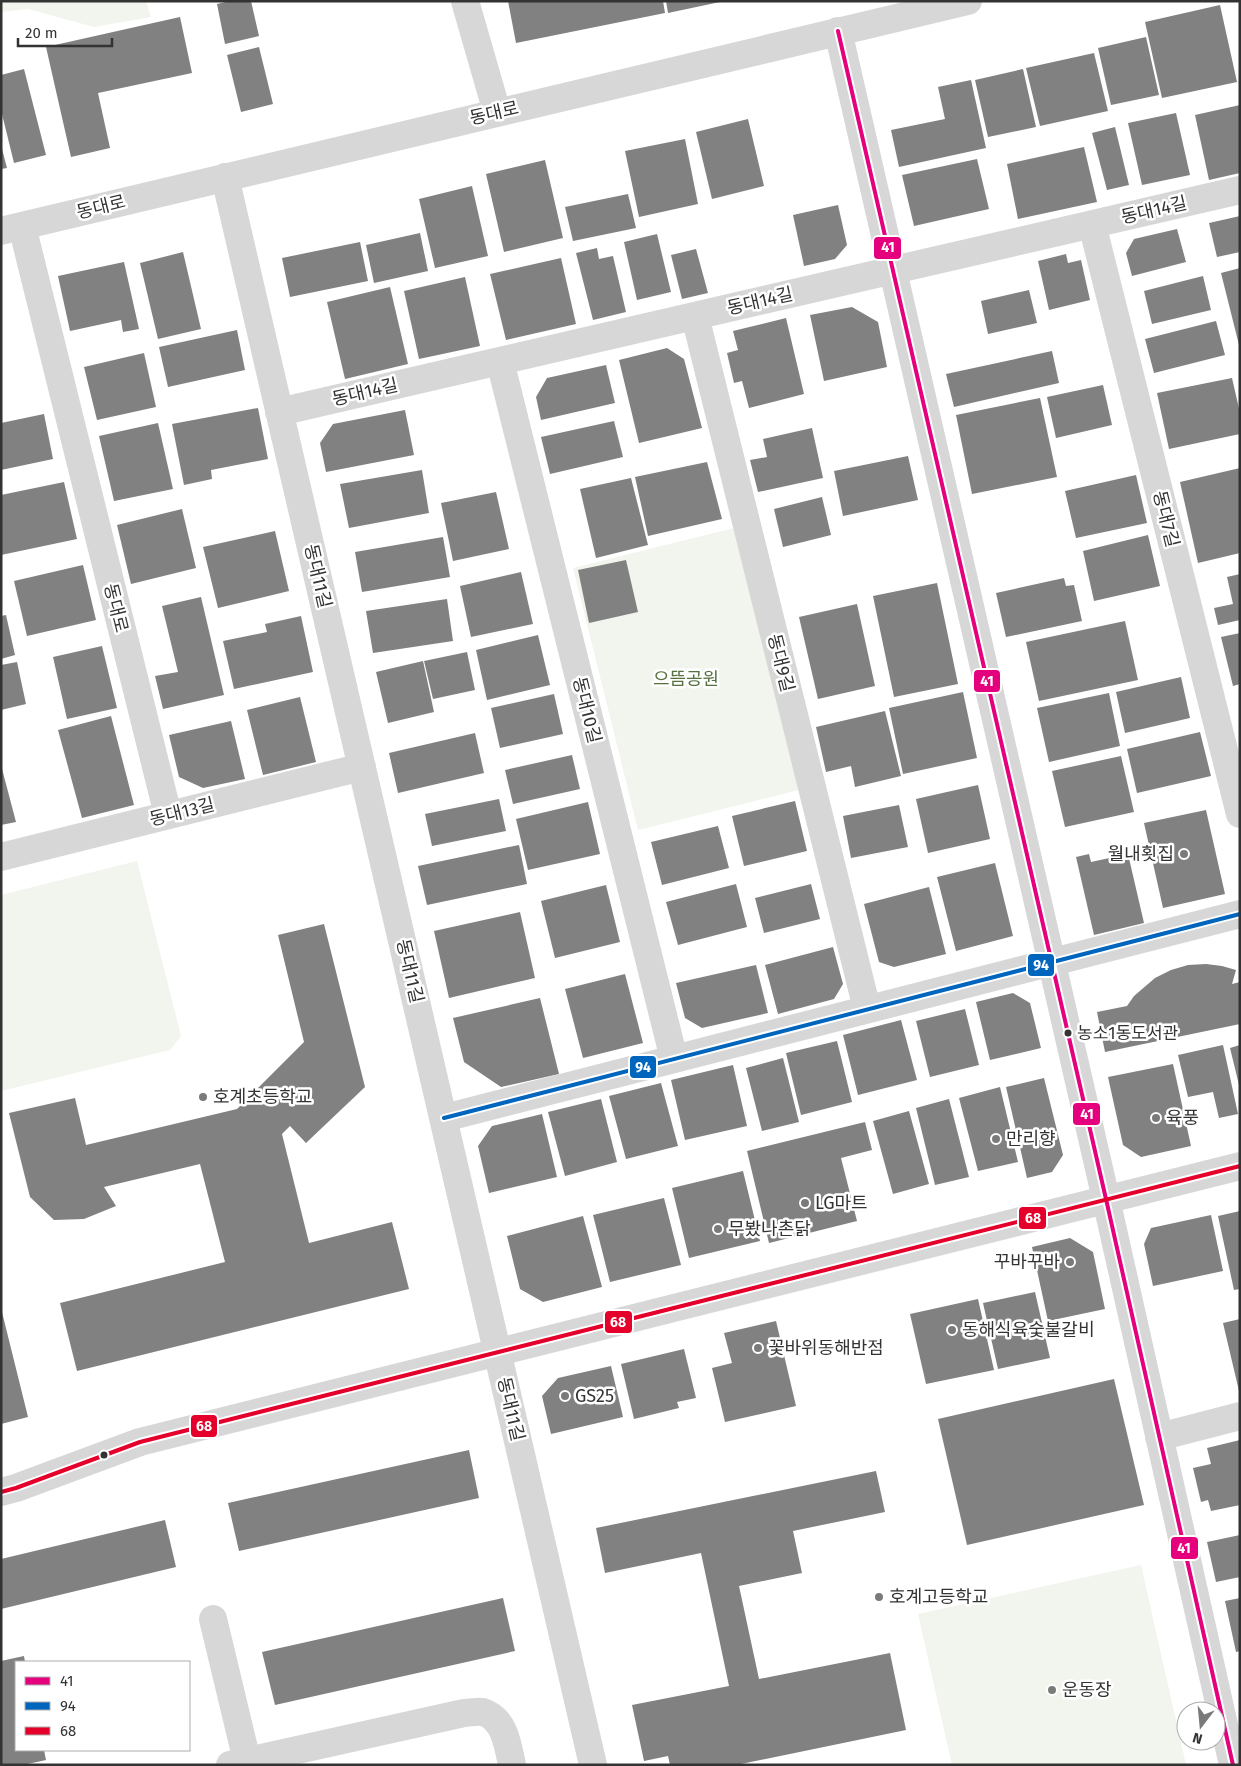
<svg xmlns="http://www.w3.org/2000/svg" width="1241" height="1766" font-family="'Fira Sans','Noto Sans KR',sans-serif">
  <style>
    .green { fill: #f1f5ed }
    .building { fill: #818181 }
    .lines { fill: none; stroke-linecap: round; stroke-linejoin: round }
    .minor { stroke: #d7d7d7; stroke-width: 28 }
    .bus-1-casing { stroke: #fff; stroke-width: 8 }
    .bus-2-casing { stroke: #fff; stroke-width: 8 }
    .bus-3-casing { stroke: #fff; stroke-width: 8 }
    .bus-1 { stroke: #e5007d; stroke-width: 4 }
    .bus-2 { stroke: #0065bd; stroke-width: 4 }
    .bus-3 { stroke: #e4002b; stroke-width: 4 }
    .poi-dot { fill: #7a7a7a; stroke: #fff; stroke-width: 2 }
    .bus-dot { fill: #333; stroke: #fff; stroke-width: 2 }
    .labels { text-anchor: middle; stroke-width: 5; stroke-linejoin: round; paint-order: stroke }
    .bus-label { font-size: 17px; fill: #333; stroke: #fff; text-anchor: start }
    .street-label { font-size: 18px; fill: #333; stroke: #fff }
    .park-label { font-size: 18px; fill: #56703f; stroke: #fff }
    .poi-label { font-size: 18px; fill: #333; stroke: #fff; text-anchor: start }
    .line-badge { stroke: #fff; stroke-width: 2 }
    .badge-label { font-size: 14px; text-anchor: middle; font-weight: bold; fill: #fff }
  </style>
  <rect width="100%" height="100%" fill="#fff"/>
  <path class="green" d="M1 1H146L151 17 94 27 28 9 1 12Z
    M734 528 799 790 638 830 573 568Z
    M137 861 181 1036 170 1050 1 1091V895Z
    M1141 1565 1186 1765H952L918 1614Z"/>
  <path class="building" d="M230 1H251L259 36 225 44 217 4Z
    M508 1H663L665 13 516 43Z
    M666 1H720V2L668 13Z
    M1220 5 1237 82 1162 98 1145 22Z
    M180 17 192 73 98 93 110 148 71 157 46 47Z
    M1146 37 1159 95 1111 105 1098 48Z
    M259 47 273 104 241 112 227 55Z
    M1094 53 1108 111 1040 126 1026 68Z
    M24 69 46 155 14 163 1 110V75Z
    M1023 69 1036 127 988 137 975 80Z
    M971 80 986 148 899 167 891 130 945 119 938 87Z
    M1240 105V173L1209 180 1195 115Z
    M1176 113 1190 175 1142 185 1128 123Z
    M748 119 764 186 712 199 696 132Z
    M1115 127 1129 185 1107 190 1092 133Z
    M685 139 698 204 639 217 625 151Z
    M1 145 7 168 1 169Z
    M1084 147 1097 202 1018 219 1007 164Z
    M977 159 989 209 914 226 902 175Z
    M545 160 563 238 504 252 486 174Z
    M472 186 488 256 435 268 419 199Z
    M628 194 636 228 573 241 565 207Z
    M838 205 847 245 835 259 804 266 793 215Z
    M1240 216V252L1217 257 1209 223Z
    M1177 229 1186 262 1132 276 1126 253 1134 239Z
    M420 233 428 271 374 283 366 245Z
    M657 234 671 292 637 300 624 242Z
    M360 242 368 281 290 297 282 258Z
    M597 248 599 259 613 256 626 312 593 320 576 253Z
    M696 249 708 293 682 299 671 255Z
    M183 252 201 329 158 339 140 263Z
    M1066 254 1068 263 1081 260 1090 300 1049 310 1038 261Z
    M561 258 576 324 506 340 490 274Z
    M124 262 139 329 123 332 121 320 70 331 58 276Z
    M1240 268V345H1239L1221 273Z
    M1203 276 1211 310 1152 324 1144 291Z
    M465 277 480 346 419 359 404 291Z
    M390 287 408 364 345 379 327 302Z
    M1029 290 1037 323 988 334 981 301Z
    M852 307 878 322 887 367 824 381 810 315Z
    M786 318 804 394 749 408 742 381 734 383 727 353 738 350 733 331Z
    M1216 321 1225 355 1154 373 1145 339Z
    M237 330 245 370 168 387 159 347Z
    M667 348 684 359 702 428 639 443 619 360Z
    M1052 351 1059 383 954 407 946 374Z
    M144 353 156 407 97 420 84 367Z
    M606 365 615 403 541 420 536 397 547 378Z
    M1232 378 1240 413V434L1169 449 1157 393Z
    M1103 385 1112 425 1056 438 1047 397Z
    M1040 398 1057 477 972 494 956 415Z
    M258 408 268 459 211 470 212 479 184 485 172 424Z
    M405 410 414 455 326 472 320 443 333 424Z
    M44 414 53 459 1 470V423Z
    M614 421 623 457 550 474 541 437Z
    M158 423 173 489 114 501 99 436Z
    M812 428 823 478 758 492 750 460 767 457 763 439Z
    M908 456 918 500 843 516 834 471Z
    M707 462 722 519 648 536 635 477Z
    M1240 468V553L1198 563 1180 482Z
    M422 470 429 513 349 528 340 484Z
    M1136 475 1147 523 1076 538 1065 491Z
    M631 478 648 545 596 558 580 489Z
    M64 482 77 539 1 555V495Z
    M496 492 509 549 453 561 441 503Z
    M822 497 831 535 783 547 774 509Z
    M182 509 196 568 131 584 117 525Z
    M275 531 289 591 218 608 203 547Z
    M1148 535 1160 586 1094 601 1083 551Z
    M443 537 450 577 362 592 355 552Z
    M626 560 638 612 589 623 578 570Z
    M83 565 96 620 27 636 14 581Z
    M521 572 533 624 471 637 460 586Z
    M1240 574V620L1218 625 1214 608 1233 604 1227 577Z
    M1064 578 1066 586 1074 585 1082 621 1006 637 996 593Z
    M937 583 958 684 894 697 873 596Z
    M201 597 224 695 163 709 155 676 178 672 162 606Z
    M447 599 453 641 373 653 366 611Z
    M857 604 875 686 818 699 799 617Z
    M6 615 15 655 1 659V616Z
    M301 616 313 672 234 689 223 641 267 632 265 624Z
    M1125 621 1138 680 1039 701 1026 642Z
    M1240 633V684L1233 686 1221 637Z
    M538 635 550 685 487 700 476 650Z
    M102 646 117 708 67 719 53 657Z
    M467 652 475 690 433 699 424 661Z
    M423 661 434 712 388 723 376 672Z
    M17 662 26 704 1 710V665Z
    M1181 677 1190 718 1125 733 1116 692Z
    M963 692 977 758 903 774 889 708Z
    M1109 693 1120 746 1049 762 1037 708Z
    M554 694 563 734 500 748 491 708Z
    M300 697 316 762 263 775 247 710Z
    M885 711 901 776 855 787 851 766 826 772 816 727Z
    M111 716 134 805 82 818 58 730Z
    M231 721 245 779 203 788 179 777 169 735Z
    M1200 732 1211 776 1137 793 1127 749Z
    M475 733 484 773 398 793 389 753Z
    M572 755 580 789 513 804 505 770Z
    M1121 756 1134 812 1065 827 1052 771Z
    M1 765 16 822 1 825Z
    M978 785 990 839 928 853 916 799Z
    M499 799 506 831 432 846 425 814Z
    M795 801 807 851 744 866 732 816Z
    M588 802 600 854 528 870 516 819Z
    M899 805 908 847 851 858 843 816Z
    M1206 810 1225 894 1163 908 1144 823Z
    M718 826 729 868 662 885 651 842Z
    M519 845 527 884 427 905 418 866Z
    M1089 854 1091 862 1128 854 1144 923 1094 935 1076 857Z
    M995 863 1013 936 956 951 937 877Z
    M736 884 747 927 678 945 666 902Z
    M811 884 820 919 764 933 755 898Z
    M606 885 620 942 555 958 541 901Z
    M929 887 946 954 894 967 879 962 864 904Z
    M520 912 535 978 449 998 434 931Z
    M324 924 365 1087 306 1143 290 1126 282 1134 309 1243 392 1222 409 1289 77 1371 60 1303 225 1262 200 1164 104 1187 116 1206 84 1219 54 1220 30 1197 9 1113 75 1098 86 1145 237 1109 304 1042 278 935Z
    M833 947 843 984 834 999 778 1014 765 965Z
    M1206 964 1222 966 1236 970 1232 984 1240 982V1024L1105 1052 1097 1012 1127 1006 1134 996 1155 978 1171 970 1188 965Z
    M756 965 768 1013 702 1028 685 1018 676 983Z
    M625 974 643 1043 583 1058 565 989Z
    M1013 993 1030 1003 1041 1048 990 1060 976 1002Z
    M540 998 559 1074 501 1087 464 1062 453 1018Z
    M965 1009 979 1065 930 1077 916 1021Z
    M901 1020 917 1080 858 1095 843 1035Z
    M837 1041 852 1102 801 1115 786 1053Z
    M1223 1045 1238 1114 1219 1118 1213 1092 1188 1097 1178 1055Z
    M1240 1045V1085H1239L1230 1048Z
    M783 1058 799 1122 762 1131 746 1068Z
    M1173 1064 1191 1146 1141 1157 1123 1145 1108 1077Z
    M733 1065 747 1126 685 1140 671 1080Z
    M1044 1078 1063 1155 1052 1172 1027 1178 1006 1087Z
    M661 1083 678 1146 626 1159 609 1096Z
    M1000 1087 1018 1162 978 1171 959 1098Z
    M601 1099 617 1162 565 1176 548 1112Z
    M949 1099 969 1177 935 1185 916 1108Z
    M909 1111 929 1184 893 1194 873 1121Z
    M542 1114 557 1177 489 1193 478 1146 492 1126Z
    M865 1122 872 1150 841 1158 857 1221 769 1243 747 1151Z
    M743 1171 760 1241 689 1258 672 1188Z
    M664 1198 681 1265 610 1282 593 1215Z
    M1240 1211V1289L1234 1290 1218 1216Z
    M1211 1215 1223 1271 1153 1286 1144 1244 1151 1228Z
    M583 1216 602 1287 543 1302 520 1289 507 1236Z
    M1070 1238 1093 1252 1105 1309 1048 1321 1032 1247Z
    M1035 1292 1050 1358 998 1369 983 1303Z
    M978 1299 994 1370 926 1384 910 1314Z
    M1 1308 28 1417 1 1424Z
    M1240 1319V1390L1239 1391 1223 1323Z
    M776 1321 796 1406 725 1422 712 1368 732 1363 724 1333Z
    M684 1349 696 1398 677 1402 679 1408 634 1419 621 1364Z
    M611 1366 623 1417 551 1434 542 1396 558 1378Z
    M1114 1379 1144 1505 967 1545 938 1419Z
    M1240 1440V1505L1211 1511 1208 1500 1201 1502 1193 1468 1211 1464 1207 1448Z
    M469 1450 479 1498 239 1551 228 1503Z
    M876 1471 885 1512 793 1531 802 1573 739 1586 759 1679 890 1653 906 1730 736 1765H670L668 1756 644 1761 632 1705 729 1686 701 1553 605 1573 596 1528Z
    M165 1520 176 1567 1 1609V1559Z
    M1240 1535V1577L1216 1582 1207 1542Z
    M503 1598 515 1651 275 1705 262 1652Z
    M1240 1598V1651L1236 1652 1225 1601Z
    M24 1656 25 1662H16V1750H44L46 1760 23 1765H1V1661Z"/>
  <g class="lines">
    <path class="minor" d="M465 1 497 112
      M838 31 1106 1199 1233 1765
      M225 177 593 1765
      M1092 224 1240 814
      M22 226 168 815
      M1 231 968 1
      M695 316 867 1009
      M500 361 674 1059
      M279 412 1240 190
      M1 857 362 767
      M444 1118 1240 914
      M1159 1437 1240 1416
      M1 1492 16 1488 140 1442 1240 1166
      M213 1619 248 1765
      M230 1765 464 1713C469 1713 478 1711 483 1712 505 1719 508 1746 512 1765"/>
    <defs>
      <path id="bus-1" d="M838 31 1106 1199 1233 1765"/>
      <path id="bus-2" d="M444 1118 1240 914"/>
      <path id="bus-3" d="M1 1492 16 1488 140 1442 1240 1166"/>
    </defs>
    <use href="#bus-1" class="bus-1-casing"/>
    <use href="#bus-2" class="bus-2-casing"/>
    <use href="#bus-3" class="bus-3-casing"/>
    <use href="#bus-1" class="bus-1"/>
    <use href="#bus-2" class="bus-2"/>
    <use href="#bus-3" class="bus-3"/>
  </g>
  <g class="poi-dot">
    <circle cx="1184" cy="854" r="5"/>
    <circle cx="203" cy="1097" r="5"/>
    <circle cx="1156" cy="1118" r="5"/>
    <circle cx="996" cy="1139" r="5"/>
    <circle cx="805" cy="1203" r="5"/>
    <circle cx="718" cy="1229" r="5"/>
    <circle cx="1070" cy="1262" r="5"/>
    <circle cx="952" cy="1330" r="5"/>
    <circle cx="758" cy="1348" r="5"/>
    <circle cx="565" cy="1396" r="5"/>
    <circle cx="879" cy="1597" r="5"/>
    <circle cx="1052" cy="1690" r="5"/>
  </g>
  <g class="bus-dot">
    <circle cx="1068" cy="1033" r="4.5"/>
    <circle cx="104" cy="1455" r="4.5"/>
  </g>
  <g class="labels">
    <g class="bus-label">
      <text x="1077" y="1039">농소1동도서관</text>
    </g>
    <g class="street-label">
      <text transform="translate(494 113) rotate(-13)" y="6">동대로</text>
      <text transform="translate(101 207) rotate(-14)" y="6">동대로</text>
      <text transform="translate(1154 210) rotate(-13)" y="6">동대14길</text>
      <text transform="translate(760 301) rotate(-13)" y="6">동대14길</text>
      <text transform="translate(365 392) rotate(-13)" y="6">동대14길</text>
      <text transform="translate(1166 519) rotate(76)" y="6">동대7길</text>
      <text transform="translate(318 576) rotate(77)" y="6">동대11길</text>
      <text transform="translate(116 608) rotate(76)" y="6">동대로</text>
      <text transform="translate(781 663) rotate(76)" y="6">동대9길</text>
      <text transform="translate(587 710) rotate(76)" y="6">동대10길</text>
      <text transform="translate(182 812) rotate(-14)" y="6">동대13길</text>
      <text transform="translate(410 971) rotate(77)" y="6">동대11길</text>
      <text transform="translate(511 1409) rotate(77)" y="6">동대11길</text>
    </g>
    <g class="park-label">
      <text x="686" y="685">으뜸공원</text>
    </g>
    <g class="poi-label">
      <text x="1174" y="860" text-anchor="end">월내횟집</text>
      <text x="213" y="1103">호계초등학교</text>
      <text x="1166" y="1124">육풍</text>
      <text x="1006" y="1145">만리향</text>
      <text x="815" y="1209">LG마트</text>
      <text x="728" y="1235">무봤나촌닭</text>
      <text x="1060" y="1268" text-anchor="end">꾸바꾸바</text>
      <text x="962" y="1336">동해식육숯불갈비</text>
      <text x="768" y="1354">꽃바위동해반점</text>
      <text x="575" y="1402">GS25</text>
      <text x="889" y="1603">호계고등학교</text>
      <text x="1062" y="1696">운동장</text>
    </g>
  </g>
  <g class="line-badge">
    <rect x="873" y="236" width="29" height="24" rx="5" fill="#e5007d"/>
    <rect x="973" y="669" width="28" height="24" rx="5" fill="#e5007d"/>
    <rect x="1027" y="953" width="28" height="24" rx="5" fill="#0065bd"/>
    <rect x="629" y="1055" width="28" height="24" rx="5" fill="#0065bd"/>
    <rect x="1072" y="1102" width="29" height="24" rx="5" fill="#e5007d"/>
    <rect x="1018" y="1206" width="29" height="24" rx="5" fill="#e4002b"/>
    <rect x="604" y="1310" width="29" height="24" rx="5" fill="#e4002b"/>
    <rect x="190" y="1414" width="28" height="24" rx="5" fill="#e4002b"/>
    <rect x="1170" y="1536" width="29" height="24" rx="5" fill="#e5007d"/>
  </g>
  <g class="badge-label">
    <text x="888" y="252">41</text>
    <text x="987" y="686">41</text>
    <text x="1041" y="970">94</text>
    <text x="643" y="1072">94</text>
    <text x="1087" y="1119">41</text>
    <text x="1033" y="1223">68</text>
    <text x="618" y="1327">68</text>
    <text x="204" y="1431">68</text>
    <text x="1184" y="1553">41</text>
  </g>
  <rect width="1241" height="1766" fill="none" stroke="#333333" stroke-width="5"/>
  <rect x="15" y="1661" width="175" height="90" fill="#ffffff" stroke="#adadad"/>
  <rect x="25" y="1677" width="25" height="8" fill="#e5007d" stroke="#adadad"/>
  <text x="60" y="1686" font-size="15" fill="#333333">41</text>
  <rect x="25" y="1702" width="25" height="8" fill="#0065bd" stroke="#adadad"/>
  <text x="60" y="1711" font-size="15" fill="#333333">94</text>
  <rect x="25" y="1727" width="25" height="8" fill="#e4002b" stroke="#adadad"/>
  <text x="60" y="1736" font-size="15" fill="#333333">68</text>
  <g transform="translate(1201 1726) rotate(196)"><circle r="24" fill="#ffffff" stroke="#adadad"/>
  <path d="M0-4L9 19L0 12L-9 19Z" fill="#7a7a7a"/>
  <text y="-8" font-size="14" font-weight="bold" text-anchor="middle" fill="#333333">N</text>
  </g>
  <path d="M18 38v8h94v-8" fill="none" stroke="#333333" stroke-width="2.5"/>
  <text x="25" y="38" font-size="15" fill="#333333" stroke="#ffffff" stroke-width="4" paint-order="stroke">20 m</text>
</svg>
